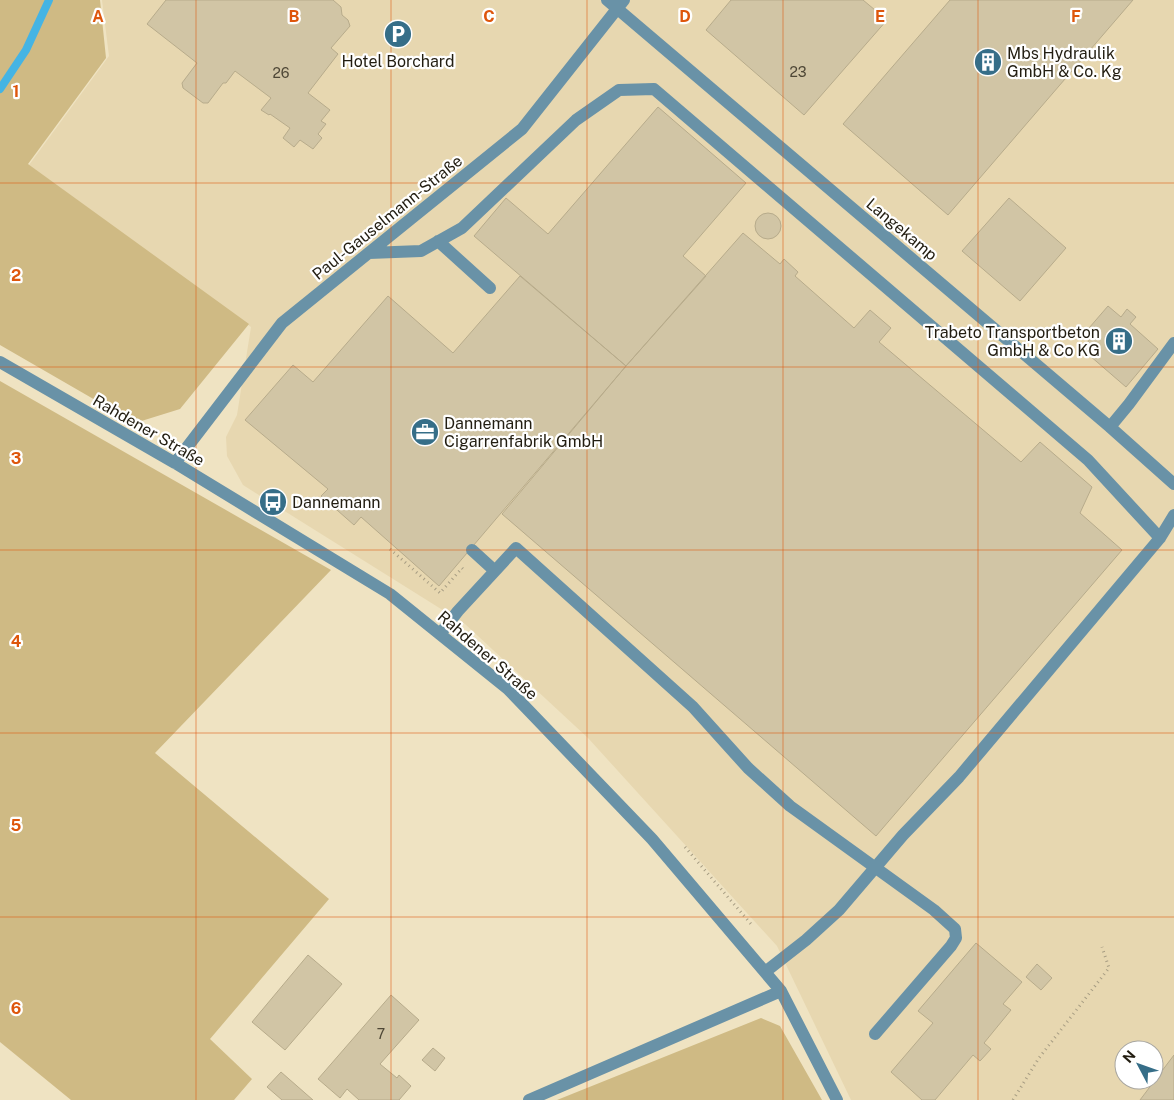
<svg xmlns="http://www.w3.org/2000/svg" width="1174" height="1100" font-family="'Public Sans',sans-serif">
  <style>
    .built { fill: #e7d7b0; fill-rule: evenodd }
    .green { fill: #cfba84 }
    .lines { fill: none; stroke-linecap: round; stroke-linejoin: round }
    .stream { stroke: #45b4e4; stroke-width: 8 }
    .building { fill: #d1c5a5; stroke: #b7ab8b }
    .path { stroke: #a79d83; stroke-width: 3; stroke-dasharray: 1 4; stroke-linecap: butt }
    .minor { stroke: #6992a7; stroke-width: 12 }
    .grid { fill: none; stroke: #de560c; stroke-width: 1; stroke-opacity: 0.55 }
    .labels { text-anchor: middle; stroke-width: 4.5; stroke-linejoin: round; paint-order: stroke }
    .number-label { font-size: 14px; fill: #4e4736 }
    .poi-label { font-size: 16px; fill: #221d11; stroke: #fff; text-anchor: start }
    .street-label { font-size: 16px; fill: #221d11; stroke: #fff }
    .grid-label { font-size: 16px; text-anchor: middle; font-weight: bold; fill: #de560c; stroke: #fff; stroke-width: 4.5; stroke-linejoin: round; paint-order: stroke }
  </style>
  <rect width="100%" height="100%" fill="#efe3c2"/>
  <path class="built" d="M102 0H1174V1100H851L777 946 588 738 465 624 243 485 227 456 226 437 237 415 251 327 29 165 109 56ZM1124 1050H1154V1080H1124Z"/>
  <path class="green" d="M0 0H100L106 58 28 164 249 324 180 409 135 423 0 345Z
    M0 381 331 570 155 753 329 899 210 1039 252 1079 234 1100H71L0 1042Z
    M761 1018 780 1026 822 1100H557Z"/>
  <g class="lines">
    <path class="stream" d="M0 89 26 50 49 0"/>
  </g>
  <path class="building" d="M166 0H333L341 7 342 15 348 20 350 26 331 48 338 54 308 93 330 110 321 121 326 124 318 134 322 138 313 149 300 140 294 147 283 138 290 128 270 114 269 115 261 110 271 98 235 71 226 83H223L208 103H203L183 88 182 83 197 63 147 24Z
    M731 0H863L887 20 804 115 706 30Z
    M950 0H1133L948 215 843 124Z
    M658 107 746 183 683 256 706 276 626 366 474 236 506 198 548 234Z
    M1009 198 1066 248 1020 301 962 251Z
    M755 226a13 13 0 1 1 26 0a13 13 0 1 1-26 0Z
    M743 233 780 264 784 259 798 272 795 276 854 328 870 310 891 328 879 342 1021 462 1040 442 1092 487 1080 513 1122 550 876 836 502 514 626 366Z
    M520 276 626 366 439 586 361 517 354 525 321 496 328 489 245 420 293 365 313 382 388 296 453 353Z
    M1108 306 1121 317 1127 309 1136 317 1130 324 1158 349 1126 387 1082 349 1095 333 1089 328Z
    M976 943 1022 982 1003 1004 1011 1010 984 1043 991 1049 980 1061 973 1055 935 1100H922L891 1072 933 1023 918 1011Z
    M308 955 342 984 285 1050 252 1022Z
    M1037 964 1052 978 1041 990 1026 977Z
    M391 995 419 1020 380 1064 397 1078 399 1075 411 1086 399 1100H359L347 1089 340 1098 318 1079Z
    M433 1048 445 1058 435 1071 422 1060Z
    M1174 1055V1100H1140Z
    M281 1072 313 1100H282L267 1087Z"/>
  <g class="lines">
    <path class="path" d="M390 549 440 593 462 568 464 570
      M685 847 751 924
      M1013 1100 1039 1058 1109 968 1102 947"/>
    <path class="minor" d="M607 0 1110 427 1174 484
      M438 241 490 288
      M369 253 421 251 462 228 576 120 619 90 654 89 1088 460 1160 538
      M0 362 175 463 390 594 508 689 652 839 781 991 837 1100
      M1110 427 1129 404 1174 343
      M175 463 282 323 522 129 624 0
      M472 550 495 571
      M440 634 458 611 516 548 693 707 748 768 790 806 934 910 955 929 956 938 951 946 875 1034
      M765 972 806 940 839 910 903 835 959 777 1160 538 1174 515
      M529 1100 781 991"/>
  </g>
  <path class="grid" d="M196 0V1100M391 0V1100M587 0V1100M783 0V1100M978 0V1100M0 183H1174M0 367H1174M0 550H1174M0 733H1174M0 917H1174"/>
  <defs>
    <symbol id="parking-disc" viewBox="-11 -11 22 22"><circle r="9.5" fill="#366e88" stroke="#fff"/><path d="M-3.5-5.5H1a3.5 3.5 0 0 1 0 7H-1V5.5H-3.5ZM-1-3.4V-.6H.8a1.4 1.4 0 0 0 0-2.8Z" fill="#fff"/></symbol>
    <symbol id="building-disc" viewBox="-11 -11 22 22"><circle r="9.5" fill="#366e88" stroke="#fff"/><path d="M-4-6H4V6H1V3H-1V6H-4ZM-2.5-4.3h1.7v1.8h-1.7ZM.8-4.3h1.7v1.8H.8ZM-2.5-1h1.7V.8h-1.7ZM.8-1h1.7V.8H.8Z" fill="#fff"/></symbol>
    <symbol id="office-disc" viewBox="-11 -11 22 22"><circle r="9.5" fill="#366e88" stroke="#fff"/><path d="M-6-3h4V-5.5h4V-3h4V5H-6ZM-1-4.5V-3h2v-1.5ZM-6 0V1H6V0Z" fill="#fff"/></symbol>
    <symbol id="bus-disc" viewBox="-11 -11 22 22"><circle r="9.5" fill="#366e88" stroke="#fff"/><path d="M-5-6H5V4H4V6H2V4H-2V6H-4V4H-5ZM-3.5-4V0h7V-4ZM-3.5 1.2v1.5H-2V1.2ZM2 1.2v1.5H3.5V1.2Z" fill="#fff"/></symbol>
  </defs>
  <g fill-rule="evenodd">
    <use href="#parking-disc" x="382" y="18" width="32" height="32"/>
    <use href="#building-disc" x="972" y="46" width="32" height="32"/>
    <use href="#building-disc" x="1103" y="325" width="32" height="32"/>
    <use href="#office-disc" x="409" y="416" width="32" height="32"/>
    <use href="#bus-disc" x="257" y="486" width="32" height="32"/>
  </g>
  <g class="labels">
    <g class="number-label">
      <text x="798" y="77">23</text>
      <text x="281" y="78">26</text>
      <text x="381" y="1039">7</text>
    </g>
    <g class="poi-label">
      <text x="1007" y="59">Mbs Hydraulik<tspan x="1007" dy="18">GmbH &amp; Co. Kg</tspan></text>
      <text x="398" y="67" text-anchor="middle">Hotel Borchard</text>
      <text x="1100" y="338" text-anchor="end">Trabeto Transportbeton<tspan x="1100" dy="18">GmbH &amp; Co KG</tspan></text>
      <text x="444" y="429">Dannemann<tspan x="444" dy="18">Cigarrenfabrik GmbH</tspan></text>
      <text x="292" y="508">Dannemann</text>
    </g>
    <g class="street-label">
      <text transform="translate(387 217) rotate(-39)" y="6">Paul-Gauselmann-Straße</text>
      <text transform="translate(902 229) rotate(40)" y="6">Langekamp</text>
      <text transform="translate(149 430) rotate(30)" y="6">Rahdener Straße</text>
      <text transform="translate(488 655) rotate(41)" y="6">Rahdener Straße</text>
    </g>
  </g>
  <g class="grid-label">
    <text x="98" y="22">A</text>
    <text x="294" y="22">B</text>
    <text x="489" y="22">C</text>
    <text x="685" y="22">D</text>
    <text x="880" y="22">E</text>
    <text x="1076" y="22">F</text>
    <text x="16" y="97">1</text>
    <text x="16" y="281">2</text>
    <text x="16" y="464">3</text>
    <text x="16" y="647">4</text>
    <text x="16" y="831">5</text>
    <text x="16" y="1014">6</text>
  </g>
  <g transform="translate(1139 1065) rotate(311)"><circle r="24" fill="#ffffff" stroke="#a7a5a0"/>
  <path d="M0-4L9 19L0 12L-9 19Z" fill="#366e88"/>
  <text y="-8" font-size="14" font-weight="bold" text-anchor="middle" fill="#221d11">N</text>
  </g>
</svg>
